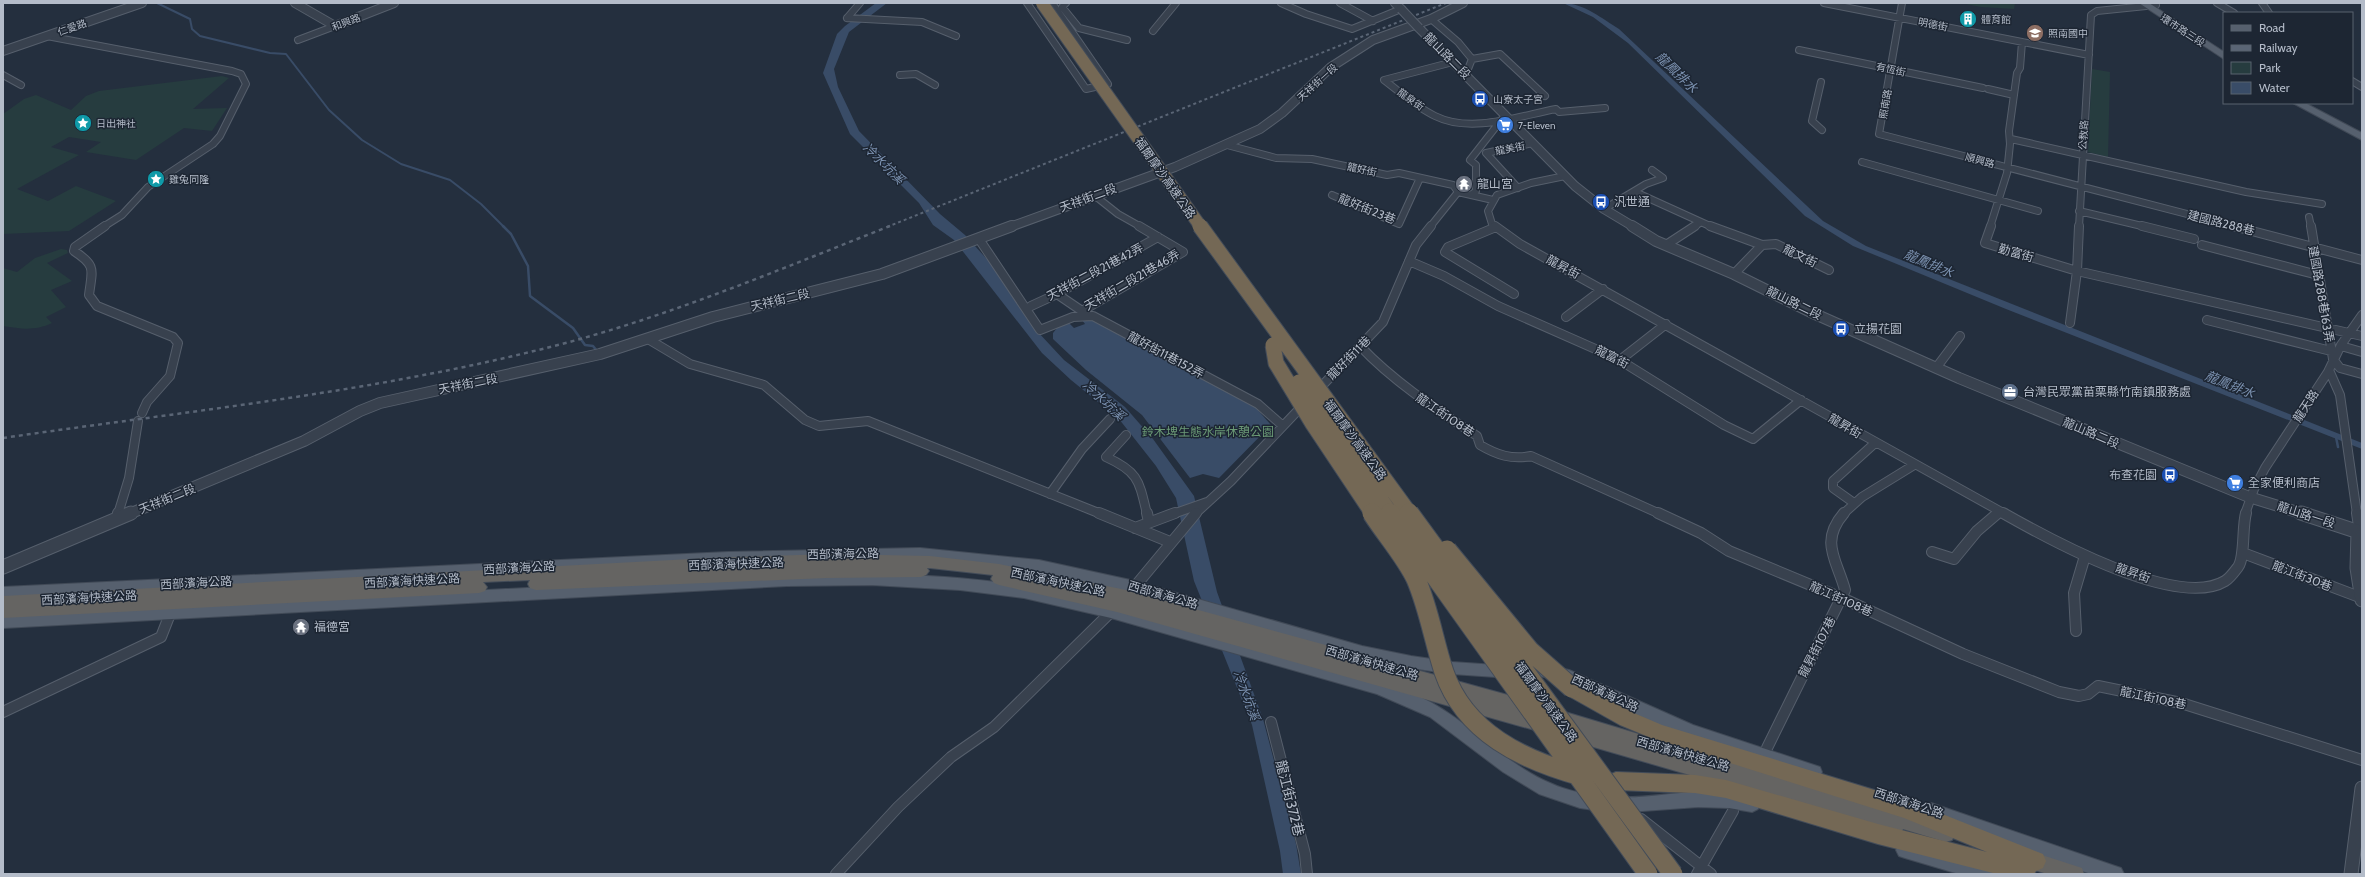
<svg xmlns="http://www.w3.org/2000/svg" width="2365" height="877" font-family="Cabin,'Noto Sans TC',sans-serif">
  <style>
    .green { fill: #263c3f }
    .water { fill: #394c67 }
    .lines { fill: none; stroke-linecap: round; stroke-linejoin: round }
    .stream-far1 { stroke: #394c67; stroke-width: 2 }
    .stream { stroke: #394c67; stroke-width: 2.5 }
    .minor-far2-casing { stroke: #565f6c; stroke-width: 8 }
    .minor-far1-casing { stroke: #565f6c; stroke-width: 10 }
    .minor-casing { stroke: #565f6c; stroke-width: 12 }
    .tertiary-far2-casing { stroke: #565f6c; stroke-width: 10 }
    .tertiary-far1-casing { stroke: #565f6c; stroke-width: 12 }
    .tertiary-casing { stroke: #565f6c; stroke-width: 15 }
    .primary-casing { stroke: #414a57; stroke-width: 2 }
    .trunk-casing { stroke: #434c59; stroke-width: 2 }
    .motorway-casing { stroke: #434c59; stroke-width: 2 }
    .minor-far2 { stroke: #38414e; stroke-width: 6 }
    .minor-far1 { stroke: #38414e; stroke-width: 8 }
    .minor { stroke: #38414e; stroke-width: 10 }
    .tertiary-far2 { stroke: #38414e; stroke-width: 8 }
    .tertiary-far1 { stroke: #38414e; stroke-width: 10 }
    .tertiary { stroke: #38414e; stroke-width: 13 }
    .primary { fill: #56606e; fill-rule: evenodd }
    .trunk { fill: #656462; fill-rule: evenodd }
    .motorway { fill: #746855; fill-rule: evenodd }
    .rail-far1 { stroke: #5a6575; stroke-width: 2; stroke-dasharray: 3 3; stroke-linecap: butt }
    .rail { stroke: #5a6575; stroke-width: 2.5; stroke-dasharray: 4 4; stroke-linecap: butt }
    .tertiary-bridge-casing { stroke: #565f6c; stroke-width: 10; stroke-linecap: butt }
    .motorway-bridge-far2-casing { stroke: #434c59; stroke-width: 14; stroke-linecap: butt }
    .motorway-bridge-far1-casing { stroke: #434c59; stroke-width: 17; stroke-linecap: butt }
    .motorway-bridge-casing { stroke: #434c59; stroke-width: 21; stroke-linecap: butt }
    .tertiary-bridge { stroke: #38414e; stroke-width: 8 }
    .motorway-bridge-far2 { stroke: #746855; stroke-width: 12 }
    .motorway-bridge-far1 { stroke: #746855; stroke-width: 15 }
    .motorway-bridge { stroke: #746855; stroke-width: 19 }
    .labels { text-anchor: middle; stroke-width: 3; stroke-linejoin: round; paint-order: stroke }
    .far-poi-label { font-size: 10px; fill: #b4bcc9; stroke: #1d2633; text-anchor: start }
    .far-street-label { font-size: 10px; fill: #b4bcc9; stroke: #1d2633 }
    .street-label { font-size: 12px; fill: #b4bcc9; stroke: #1d2633 }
    .poi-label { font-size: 12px; fill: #b4bcc9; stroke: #1d2633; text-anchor: start }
    .park-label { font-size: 12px; fill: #6b9a76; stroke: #1d2633 }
    .water-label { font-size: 13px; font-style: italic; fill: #7c92b1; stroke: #1d2633 }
    .near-street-label { font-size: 14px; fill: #b4bcc9; stroke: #1d2633 }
  </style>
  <rect width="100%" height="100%" fill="#242f3e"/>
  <path class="green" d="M1961 3H2015L2014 9 1981 7Z
    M2092 69 2110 72 2108 157 2088 152Z
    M222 76 229 78 193 109 227 108 212 131 184 128 136 160 86 152 101 142 69 137 51 147 79 155 17 189 48 201 76 186 116 201 69 231 3 234V114L24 99 36 95 71 110 86 96 99 91Z
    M61 249 67 250 68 253 47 263 72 281 51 290 66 307 46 317 52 323C35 331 22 329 3 326V268L17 272 35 258Z"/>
  <path class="water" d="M876 3H887L849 32 834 69 838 87 859 131 940 214 965 235 1004 278 1037 331 1064 360 1125 407 1153 439 1194 496 1217 592 1263 719 1296 844 1301 874H1283L1280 851 1252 725 1194 581 1176 498 1156 466 1119 419 1071 380 1042 353 954 240 933 225 919 203 850 134 823 73 837 34 845 26Z
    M1563 3C1583 3 1603 19 1619 29L1823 221 1866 246 2362 443V449L2006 309 1853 246 1805 216 1628 43 1593 17Z
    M1082 320H1091L1256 408 1271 425 1219 478 1203 474 1190 478 1142 415 1086 370 1053 339V333L1057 328 1069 323 1074 328 1085 324Z"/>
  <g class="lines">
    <path class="stream-far1" d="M157 3 190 19 192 29 200 36 270 53 286 54 329 110 362 140 401 164 450 180 481 204 504 227"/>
    <path class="stream" d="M503 226 511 234 528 266 530 296 573 328 585 345 593 346 597 351
      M2336 437 2338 447"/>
    <defs>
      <path id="minor-far2" d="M1027 3 1086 89 1108 84 1052 3
        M1066 3 1062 7 1079 28 1127 40
        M1281 3 1306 14 1352 29 1401 9
        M1340 3 1373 21
        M1824 3 2089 55
        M1902 3 1879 134 2237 227
        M2217 3 2234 13
        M2262 3 2269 13
        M847 18 922 22 956 36
        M847 18 860 3
        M1431 19 1458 42 1472 59 1466 74
        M1153 31 1176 3
        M47 36 232 71 241 74 246 84 220 136 213 144 148 187 122 215 103 227
        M298 40 335 26
        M1799 50 1983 88
        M1472 59 1500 54 1545 96
        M1453 62 1384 80C1400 92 1416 107 1435 116 1471 134 1519 116 1556 109L1559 112 1605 108
        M3 75 21 85
        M900 75 916 74 935 85
        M2352 81 2362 87
        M1821 82 1812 121 1822 130
        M1988 89 2014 95
        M2011 139 2246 192 2322 204
        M1227 145 1276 158 1312 159 1387 175 1399 173 1453 185 1458 192 1493 200
        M1862 162 2038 211
        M1518 188 1486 153 1533 143
        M1635 192 1712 227
        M1094 195 1118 214 1141 227
        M1332 195 1399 224 1420 178
        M1471 195 1476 191V165L1470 160 1502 119
        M1604 209 1646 184 1663 178 1652 170
        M2079 211 2146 227
        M2309 217 2311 227
        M1430 227 1458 192
        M1497 227 1492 224 1488 211 1497 195 1531 183 1565 176
        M1693 227 1700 223
        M1990 227 2007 173 2010 144 2009 131 2017 73 2020 68 2022 42
        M2079 227 2091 15 2097 11 2156 5"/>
      <path id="minor-far1" d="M105 226 75 247 74 251C97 266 92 270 89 295L97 306 173 337 178 343 170 376 147 402 142 413
        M1495 226 1520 244 2005 514
        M1710 226 1762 245
        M1991 226 1985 243 2077 271 2362 336
        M2142 226 2194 239
        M2233 226 2362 260
        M2311 226 2333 359 2340 368 2362 374
        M1496 227 1448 247 1445 252 1514 294
        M979 239 1040 330 1073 317 1093 316 1258 404 1283 426
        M1666 245 1695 226
        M2202 245 2318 275
        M1409 261 1444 276 1498 306 1618 359 1724 425 1753 439 1801 400
        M1734 274 1762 245 1776 244 1829 270
        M1057 294 1082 311 1183 252 1139 226
        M1031 306 1057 294 1158 237
        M1566 317 1603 289
        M2207 320 2331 351
        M2070 323 2077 271 2079 226
        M648 339 690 364 764 385 805 420 819 426 868 421 1101 514
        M1360 346C1394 382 1436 409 1477 436L1480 445C1497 455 1512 460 1531 456L1660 514
        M2341 346 2362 352
        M1620 360 1666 324
        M1936 368 1960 336
        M2329 370 2340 395 2357 514
        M1317 391 1383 322 1416 245 1431 226
        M1126 435 1106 457C1139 472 1139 481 1147 514
        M1050 494 1082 449 1110 419
        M1854 503 1833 488V481L1875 443
        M118 514 129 478 138 421
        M1173 514 1207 502
        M1195 514 1231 481 1303 405
        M1843 514 1862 497 1914 465
        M1997 514 1999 513
        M2245 514 2254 489 2265 468 2328 372 2341 345 2362 315"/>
      <path id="minor" d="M1099 513 1170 542
        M1147 513 1149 522
        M1658 513 1701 533 1729 551 1842 598 1963 654 2059 692 2079 696 2088 694 2098 686 2181 703 2362 760
        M2003 513C2047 538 2177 610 2225 581 2230 578 2235 571 2238 567 2245 558 2242 527 2246 513
        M2357 513 2360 533
        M117 518 118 513
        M1135 528 1175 513
        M1932 552 1954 559 1977 531 1998 513
        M2243 553 2362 598
        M1132 590 1196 513
        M2076 631 2074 593 2085 556
        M3 712 161 637 170 614
        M1271 722 1305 854 1307 874
        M1767 748 1845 590C1837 560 1819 542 1844 513
        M1641 819 1711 874
        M836 874 898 807 951 757 994 727 1113 610
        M1697 874 1733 811"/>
      <path id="tertiary-far2" d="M295 3 335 26 394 3
        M1395 3 1401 9
        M1419 28 1575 186 1604 209 1634 227
        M3 51 142 3
        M1010 227 1175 167 1260 129 1282 113 1331 67 1373 40 1431 19 1463 3"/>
      <path id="tertiary-far1" d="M1632 226 1656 241 1734 274 1815 314 1959 378 2249 497 2304 514
        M129 514 304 441 360 411 380 403 600 354 713 317 882 274 1012 226"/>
      <path id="tertiary" d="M2301 513 2362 533
        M2358 532 2357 568 2362 600
        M3 567 131 513
        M2351 874 2362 788"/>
      <path id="primary" d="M2139 3H2149L2224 52V59Z
        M2293 103H2305L2362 133V140Z
        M920 548 1039 560 1135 581 1362 646 1411 656 1452 662 1496 665 1535 663 1569 670 1693 725 1814 765 1820 767 1822 772 1820 777 1814 779 1683 736 1567 682 1535 675 1496 677 1452 674 1411 668 1362 658 1135 593 1039 572 993 565 920 558 728 562 3 599V587L728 552Z
        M872 573C923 576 975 577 1026 587 1104 602 1180 626 1257 647 1310 662 1367 674 1418 696 1466 717 1501 762 1550 783 1569 792 1593 796 1614 797 1661 800 1711 781 1758 799L1760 804 1758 809 1752 812 1729 808 1698 807 1615 813 1580 808 1539 794 1503 772 1430 717 1377 694 1111 618 1024 598 960 590 872 585 787 586 3 628V616L787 574Z
        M1931 803 2115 866 2121 868 2124 874H2091L1931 819 1925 816 1923 811 1925 806Z
        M1905 842 1987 866 1993 868 1996 874H1959L1905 858 1899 856 1896 850 1899 844Z"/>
      <path id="trunk" d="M829 554 930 556 999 564 1126 590 1533 702 1539 704 1541 709 1539 714 1535 716 1548 720 1547 716 1549 711 1555 709 1946 826 1952 828 1955 834 1952 840 1946 842 1903 829 1900 835 1894 837 1783 802 1566 739 1560 737 1557 732 1563 726 1552 722 1554 726 1551 731 1545 733 1117 612 999 585 994 583 991 579 993 575 930 568H927L929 571 926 575 921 577 826 578 536 590 530 588 528 584 530 580 483 582 487 587 485 591 479 593 3 618V596L710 558Z
        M2027 850 2082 868 2084 874H2047L2020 865 2018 859 2020 853Z"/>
      <path id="motorway" d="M1572 680 1634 713 1662 725 1907 800 2043 854 2046 861 2043 868 2036 871 2034 874H1997L1878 844 1726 798 1695 793 1616 790 1609 787 1606 781 1609 775 1616 772 1695 775 1726 780 1878 824 1987 852 1904 818 1651 738 1620 725 1565 694 1562 688 1565 682Z"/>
    </defs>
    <use href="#minor-far2" class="minor-far2-casing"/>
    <use href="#minor-far1" class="minor-far1-casing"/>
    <use href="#minor" class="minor-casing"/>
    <use href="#tertiary-far2" class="tertiary-far2-casing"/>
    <use href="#tertiary-far1" class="tertiary-far1-casing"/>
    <use href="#tertiary" class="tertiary-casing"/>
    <use href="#primary" class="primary-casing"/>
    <use href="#trunk" class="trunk-casing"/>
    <use href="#motorway" class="motorway-casing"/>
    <use href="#minor-far2" class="minor-far2"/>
    <use href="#minor-far1" class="minor-far1"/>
    <use href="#minor" class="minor"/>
    <use href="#tertiary-far2" class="tertiary-far2"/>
    <use href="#tertiary-far1" class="tertiary-far1"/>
    <use href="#tertiary" class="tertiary"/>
    <use href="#primary" class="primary"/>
    <use href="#trunk" class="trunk"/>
    <use href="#motorway" class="motorway"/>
    <path class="rail-far1" d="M887 227 1446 3"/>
    <path class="rail" d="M3 438C180 412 360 394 534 351 656 322 773 272 890 226"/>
    <defs>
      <path id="tertiary-bridge" d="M1401 9 1419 28"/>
      <path id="motorway-bridge-far2" d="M1042 3 1201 227"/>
      <path id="motorway-bridge-far1" d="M1200 226 1410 514
        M1273 345 1276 363 1313 424 1373 514
        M1299 382 1391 514"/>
      <path id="motorway-bridge" d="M1372 513C1386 535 1405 556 1416 579 1429 609 1434 642 1444 672 1465 733 1523 760 1581 776
        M1390 513 1648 874
        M1409 513 1673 874
        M1447 550 1530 651 1572 688"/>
    </defs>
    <use href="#tertiary-bridge" class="tertiary-bridge-casing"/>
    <use href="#motorway-bridge-far2" class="motorway-bridge-far2-casing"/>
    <use href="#motorway-bridge-far1" class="motorway-bridge-far1-casing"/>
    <use href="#motorway-bridge" class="motorway-bridge-casing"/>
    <use href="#tertiary-bridge" class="tertiary-bridge"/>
    <use href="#motorway-bridge-far2" class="motorway-bridge-far2"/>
    <use href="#motorway-bridge-far1" class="motorway-bridge-far1"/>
    <use href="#motorway-bridge" class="motorway-bridge"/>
  </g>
  <defs>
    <symbol id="building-disc" viewBox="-11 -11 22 22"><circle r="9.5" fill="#0f9aa8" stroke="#1d2633"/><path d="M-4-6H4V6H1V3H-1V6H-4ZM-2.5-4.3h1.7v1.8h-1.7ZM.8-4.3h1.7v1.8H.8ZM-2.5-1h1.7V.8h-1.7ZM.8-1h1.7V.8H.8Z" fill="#fff"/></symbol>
    <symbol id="school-disc" viewBox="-11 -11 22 22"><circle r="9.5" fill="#8d6e63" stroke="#1d2633"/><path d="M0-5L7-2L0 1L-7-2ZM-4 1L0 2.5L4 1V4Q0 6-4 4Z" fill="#fff"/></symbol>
    <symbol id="bus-disc" viewBox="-11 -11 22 22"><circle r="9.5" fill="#1a4fb4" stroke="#1d2633"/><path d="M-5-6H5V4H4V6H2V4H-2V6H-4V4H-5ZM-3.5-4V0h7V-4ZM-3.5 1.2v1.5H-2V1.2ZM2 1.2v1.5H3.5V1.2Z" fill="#fff"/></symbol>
    <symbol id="sight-disc" viewBox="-11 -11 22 22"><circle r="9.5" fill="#0f9aa8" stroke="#1d2633"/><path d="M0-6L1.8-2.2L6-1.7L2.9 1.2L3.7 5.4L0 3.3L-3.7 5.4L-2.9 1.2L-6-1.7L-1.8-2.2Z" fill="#fff"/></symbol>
    <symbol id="supermarket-disc" viewBox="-11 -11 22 22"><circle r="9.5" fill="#3f7fe0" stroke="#1d2633"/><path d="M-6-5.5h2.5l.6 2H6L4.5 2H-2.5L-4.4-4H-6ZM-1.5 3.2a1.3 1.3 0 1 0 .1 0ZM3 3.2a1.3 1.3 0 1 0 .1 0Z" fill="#fff"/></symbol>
    <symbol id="temple-disc" viewBox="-11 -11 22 22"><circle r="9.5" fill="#6b7280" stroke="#1d2633"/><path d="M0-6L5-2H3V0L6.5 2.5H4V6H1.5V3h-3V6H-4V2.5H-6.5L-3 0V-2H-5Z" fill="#fff"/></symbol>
    <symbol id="office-disc" viewBox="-11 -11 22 22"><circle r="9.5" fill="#5c6f8a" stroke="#1d2633"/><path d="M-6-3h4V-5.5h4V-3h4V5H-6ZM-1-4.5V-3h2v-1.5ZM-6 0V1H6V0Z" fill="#fff"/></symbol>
  </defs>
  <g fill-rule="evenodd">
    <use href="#building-disc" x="1958" y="9" width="20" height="20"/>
    <use href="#school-disc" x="2025" y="23" width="20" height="20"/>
    <use href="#bus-disc" x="1470" y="89" width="20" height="20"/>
    <use href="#sight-disc" x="73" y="113" width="20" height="20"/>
    <use href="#supermarket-disc" x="1495" y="115" width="20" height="20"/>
    <use href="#sight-disc" x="146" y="169" width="20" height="20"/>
    <use href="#temple-disc" x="1454" y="174" width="20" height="20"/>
    <use href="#bus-disc" x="1591" y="192" width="20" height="20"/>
    <use href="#bus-disc" x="1831" y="319" width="20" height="20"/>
    <use href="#office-disc" x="2000" y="382" width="20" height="20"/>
    <use href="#bus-disc" x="2160" y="465" width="20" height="20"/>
    <use href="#supermarket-disc" x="2225" y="473" width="20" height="20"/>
    <use href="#temple-disc" x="291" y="617" width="20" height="20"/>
  </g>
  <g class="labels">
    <g class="far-poi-label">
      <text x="1981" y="23">體育館</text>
      <text x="2048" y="37">照南國中</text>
      <text x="1493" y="103">山寮太子宮</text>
      <text x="96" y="127">日出神社</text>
      <text x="1518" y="129">7-Eleven</text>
      <text x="169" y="183">雞兔同隆</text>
    </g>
    <g class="far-street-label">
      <text transform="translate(346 22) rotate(-21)" y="4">和興路</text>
      <text transform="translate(1933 24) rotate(11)" y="4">明德街</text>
      <text transform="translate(72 27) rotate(-19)" y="4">仁愛路</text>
      <text transform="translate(2183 30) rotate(33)" y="4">環市路三段</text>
      <text transform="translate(1891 69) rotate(12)" y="4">有恆街</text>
      <text transform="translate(1317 82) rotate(-42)" y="4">天祥街一段</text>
      <text transform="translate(1411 99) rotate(35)" y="4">龍泉街</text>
      <text transform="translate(1885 104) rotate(-80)" y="4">照南路</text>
      <text transform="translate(2083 135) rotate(-86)" y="4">公教路</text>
      <text transform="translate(1510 148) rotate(-11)" y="4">龍美街</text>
      <text transform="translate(1980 160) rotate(15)" y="4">順興路</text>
      <text transform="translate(1362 169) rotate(12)" y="4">龍好街</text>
    </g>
    <g class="street-label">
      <text transform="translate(1447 56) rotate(45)" y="4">龍山路二段</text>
      <text transform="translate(1165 178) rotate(55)" y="4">福爾摩沙高速公路</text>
      <text transform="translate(1088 198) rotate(-20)" y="4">天祥街二段</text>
      <text transform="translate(1367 209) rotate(22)" y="4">龍好街23巷</text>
      <text transform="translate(2221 223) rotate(14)" y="4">建國路288巷</text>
      <text transform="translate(2016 253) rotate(16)" y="4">勤富街</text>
      <text transform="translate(1800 256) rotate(26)" y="4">龍文街</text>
      <text transform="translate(1563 267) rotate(28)" y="4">龍昇街</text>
      <text transform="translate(1095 272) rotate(-28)" y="4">天祥街二段21巷42弄</text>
      <text transform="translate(1132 280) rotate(-30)" y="4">天祥街二段21巷46弄</text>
      <text transform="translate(2321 294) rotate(80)" y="4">建國路288巷163弄</text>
      <text transform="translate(780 300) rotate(-13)" y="4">天祥街二段</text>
      <text transform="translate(1794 303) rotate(26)" y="4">龍山路二段</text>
      <text transform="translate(1166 355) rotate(28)" y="4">龍好街11巷152弄</text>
      <text transform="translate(1612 357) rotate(27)" y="4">龍富街</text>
      <text transform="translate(1349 358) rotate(-45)" y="4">龍好街11巷</text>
      <text transform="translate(468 384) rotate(-11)" y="4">天祥街二段</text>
      <text transform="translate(2306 406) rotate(-57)" y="4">龍天路</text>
      <text transform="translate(1445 415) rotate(34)" y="4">龍江街108巷</text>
      <text transform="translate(1845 426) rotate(30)" y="4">龍昇街</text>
      <text transform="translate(2091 433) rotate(23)" y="4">龍山路二段</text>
      <text transform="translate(1355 440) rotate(54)" y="4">福爾摩沙高速公路</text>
      <text transform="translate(167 499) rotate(-22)" y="4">天祥街二段</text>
      <text transform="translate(2306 515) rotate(18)" y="4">龍山路一段</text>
      <text transform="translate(843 554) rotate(-1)" y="4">西部濱海公路</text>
      <text transform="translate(736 564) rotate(-2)" y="4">西部濱海快速公路</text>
      <text transform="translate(519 568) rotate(-3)" y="4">西部濱海公路</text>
      <text transform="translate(2133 573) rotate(19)" y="4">龍昇街</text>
      <text transform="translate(2302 576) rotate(21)" y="4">龍江街30巷</text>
      <text transform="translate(412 581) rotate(-3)" y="4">西部濱海快速公路</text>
      <text transform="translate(1058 582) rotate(12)" y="4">西部濱海快速公路</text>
      <text transform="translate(196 583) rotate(-3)" y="4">西部濱海公路</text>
      <text transform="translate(1163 595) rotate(16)" y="4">西部濱海公路</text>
      <text transform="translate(89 598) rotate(-3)" y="4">西部濱海快速公路</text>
      <text transform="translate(1841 599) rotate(24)" y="4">龍江街108巷</text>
      <text transform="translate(1817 647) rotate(-63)" y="4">龍昇街107巷</text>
      <text transform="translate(1372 663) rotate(16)" y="4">西部濱海快速公路</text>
      <text transform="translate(1605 693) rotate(25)" y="4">西部濱海公路</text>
      <text transform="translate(2153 698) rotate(12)" y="4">龍江街108巷</text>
      <text transform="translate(1546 702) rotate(54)" y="4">福爾摩沙高速公路</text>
      <text transform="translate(1683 754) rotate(16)" y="4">西部濱海快速公路</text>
      <text transform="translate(1909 803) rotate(18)" y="4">西部濱海公路</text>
    </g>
    <g class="poi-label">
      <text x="1477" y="188">龍山宮</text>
      <text x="1614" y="206">汎世通</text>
      <text x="1854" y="333">立揚花園</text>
      <text x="2023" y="396">台灣民眾黨苗栗縣竹南鎮服務處</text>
      <text x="2157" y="479" text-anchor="end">布查花園</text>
      <text x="2248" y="487">全家便利商店</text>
      <text x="314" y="631">福德宮</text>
    </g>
    <g class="park-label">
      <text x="1208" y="436">鈴木埤生態水岸休憩公園</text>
    </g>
    <g class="water-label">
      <text transform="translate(1677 72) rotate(44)" y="5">龍鳳排水</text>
      <text transform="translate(884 163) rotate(45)" y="5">冷水坑溪</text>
      <text transform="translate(1929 263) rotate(23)" y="5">龍鳳排水</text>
      <text transform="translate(2230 384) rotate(22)" y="5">龍鳳排水</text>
      <text transform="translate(1104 400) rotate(43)" y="5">冷水坑溪</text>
      <text transform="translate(1247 695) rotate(70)" y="5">冷水坑溪</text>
    </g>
    <g class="near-street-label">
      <text transform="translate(1290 798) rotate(76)" y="5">龍江街372巷</text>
    </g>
  </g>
  <rect width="2365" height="877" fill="none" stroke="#b4bcc9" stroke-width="8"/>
  <rect x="2223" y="12" width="130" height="92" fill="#1d2633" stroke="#59626f"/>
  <rect x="2231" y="25" width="20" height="6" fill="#56606e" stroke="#59626f"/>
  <text x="2259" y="32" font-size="12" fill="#b4bcc9">Road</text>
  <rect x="2231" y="45" width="20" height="6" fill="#5a6575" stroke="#59626f"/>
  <text x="2259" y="52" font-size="12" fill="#b4bcc9">Railway</text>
  <rect x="2231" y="62" width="20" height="12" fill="#263c3f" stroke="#59626f"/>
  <text x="2259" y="72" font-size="12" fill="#b4bcc9">Park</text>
  <rect x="2231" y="82" width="20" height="12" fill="#394c67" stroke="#59626f"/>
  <text x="2259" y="92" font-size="12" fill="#b4bcc9">Water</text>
</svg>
